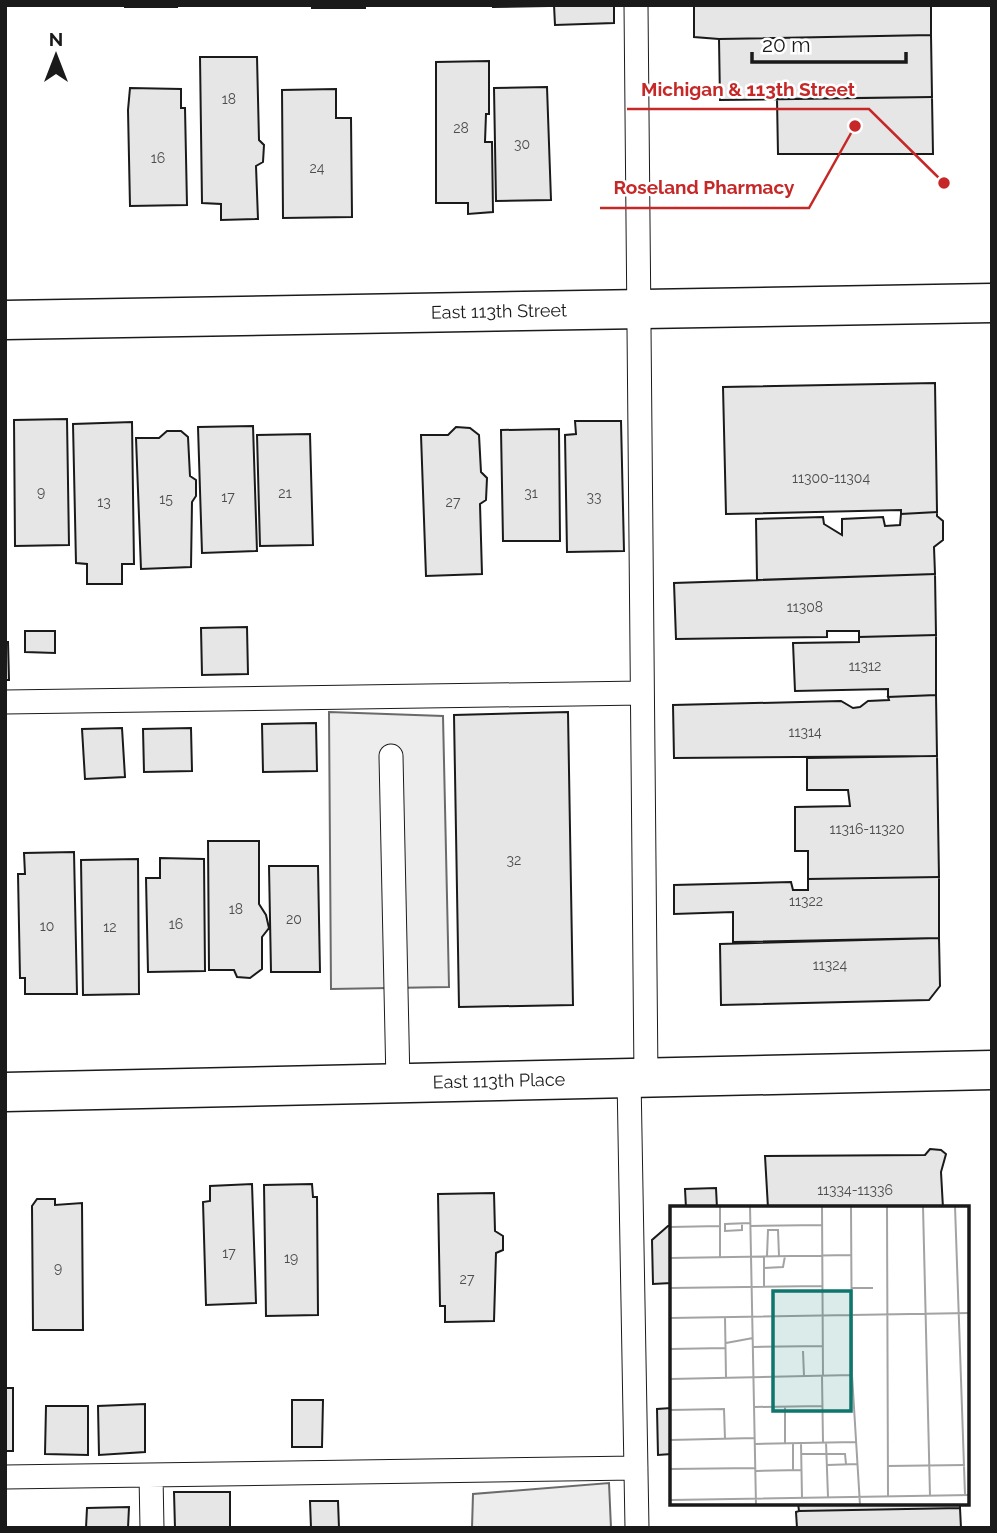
<svg xmlns="http://www.w3.org/2000/svg" width="997" height="1533" font-family="Raleway,sans-serif">
  <style>
    .built { fill: #ededed; stroke: #6a6a6a; stroke-width: 2 }
    .building { fill: #e6e6e6; stroke: #1a1a1a; stroke-width: 2 }
    .lines { fill: none; stroke-linecap: round; stroke-linejoin: round }
    .lane-casing { stroke: #1a1a1a; stroke-width: 25 }
    .street-casing { stroke: #1a1a1a; stroke-width: 41 }
    .lane { stroke: #fff; stroke-width: 23 }
    .street { stroke: #fff; stroke-width: 38 }
    .labels { text-anchor: middle; stroke-width: 5; stroke-linejoin: round; paint-order: stroke }
    .number-label { font-size: 14px; fill: #4d4d4d }
    .street-label { font-size: 18px; fill: #1a1a1a; stroke: #fff }
    .inset-road { fill: none; stroke: #a3a3a3; stroke-width: 2 }
    .view { fill: #0f766e; fill-opacity: 0.15; stroke: #0f766e; stroke-width: 3.5 }
    .inset-edge { fill: none; stroke: #1a1a1a; stroke-width: 3.5 }
    .leader { fill: none; stroke: #c62828; stroke-width: 2.5 }
    .callout-dot { fill: #c62828; stroke: #fff; stroke-width: 2.5 }
    .callout-label { font-size: 19px; text-anchor: middle; font-weight: bold; fill: #c62828; stroke: #fff; stroke-width: 5; stroke-linejoin: round; paint-order: stroke }
  </style>
  <rect width="100%" height="100%" fill="#fff"/>
  <path class="built" d="M329 712 443 716 449 987 331 989Z
    M609 1483 611 1528H472L473 1494Z"/>
  <path class="building" d="M125 5H177V7H125Z
    M312 5H365V8H312Z
    M493 5H548V6L493 7Z
    M554 5H614V23L555 25Z
    M694 5H931V35L719 39 694 37Z
    M931 35 932 97 720 100 719 39Z
    M200 57H257L259 140 264 145 263 162 256 166 258 219 221 220V204L202 203Z
    M489 61V114H486L485 142H492L493 212 468 214V203H436V62Z
    M547 87 551 200 496 201 494 88Z
    M130 88 181 89V108H185L187 205 130 206 128 110Z
    M336 89V118H351L352 217 283 218 282 90Z
    M932 97 933 154H778L777 99Z
    M935 383 937 512 901 514V510L726 514 723 387Z
    M67 419 69 545 15 546 14 420Z
    M575 421H621L624 551 567 552 565 435 576 434Z
    M132 422 134 564H122V584H87V564L76 563 73 424Z
    M253 426 257 551 202 553 198 427Z
    M456 427 470 428 479 435 481 472 487 478 486 500 480 504 482 574 426 576 421 435H448Z
    M559 429 560 541H503L501 430Z
    M167 431H181L188 437 190 476 196 480V496L192 502 191 567 141 569 136 438H159Z
    M310 434 313 545 260 546 257 435Z
    M937 512V516L943 521V540L934 547 935 574 757 580 756 519 823 517 824 524 842 535V519L883 517 885 526 900 525 901 514Z
    M935 574 936 635 859 637V631H827V637L676 639 674 583Z
    M247 627 248 674 202 675 201 628Z
    M25 631H55V653L25 652Z
    M936 635V695L888 697V689L795 691 793 643 859 642V637Z
    M5 642H8L9 680H5Z
    M936 695 937 756 674 758 673 705 841 701 853 708 860 707 868 701 889 700 888 697Z
    M568 712 573 1005 459 1007 454 715Z
    M316 723 317 771 263 772 262 724Z
    M122 728 125 777 85 779 82 729Z
    M191 728 192 771 144 772 143 729Z
    M937 756 939 877 808 879V851H795V807L850 806 848 790H807V758Z
    M208 841H259V904L266 915 269 928 262 937V969L250 978 237 977 234 970H209Z
    M74 852 77 994H25V978H20L18 874H25L24 853Z
    M160 858 204 859 205 971 148 972 146 878H160Z
    M138 859 139 994 83 995 81 860Z
    M269 866H318L320 972H271Z
    M939 877V938L733 942V912L674 914V885L791 882 793 890H808V879Z
    M939 938 940 986 929 1000 721 1005 720 944Z
    M930 1149 941 1150 946 1154 941 1172 943 1208H768L765 1156 925 1155Z
    M252 1184 256 1303 206 1305 203 1202 210 1201V1186Z
    M312 1184 313 1197H317L318 1315 266 1316 264 1185Z
    M716 1188 717 1208H686L685 1189Z
    M494 1193 495 1231 503 1236V1250L496 1253 494 1321 445 1322V1306H440L438 1194Z
    M37 1199H55V1205L82 1203 83 1330H33L32 1206Z
    M668 1226H671V1283L653 1284 652 1240Z
    M5 1388H13V1451H5Z
    M292 1400H323L322 1447H292Z
    M145 1404V1452L99 1455 98 1406Z
    M46 1406H88V1455L45 1454Z
    M671 1408V1454L658 1455 657 1409Z
    M174 1492H230V1528H175Z
    M310 1501H338L339 1528H311Z
    M798 1503H960V1508L799 1511Z
    M129 1507 128 1528H86L87 1508Z
    M960 1508 961 1528H797L796 1512 799 1511Z"/>
  <g class="lines">
    <defs>
      <path id="lane" d="M636 5 646 1078
        M5 702 642 693
        M391 756 398 1083
        M629 1078 637 1528
        M151 1475 152 1528
        M5 1477 636 1468"/>
      <g id="street">
        <path id="s1" d="M5 320 992 303"/>
        <path id="s2" d="M5 1092 992 1070"/>
      </g>
    </defs>
    <use href="#lane" class="lane-casing"/>
    <use href="#street" class="street-casing"/>
    <use href="#lane" class="lane"/>
    <use href="#street" class="street"/>
  </g>
  <g class="labels">
    <g class="number-label">
      <text x="229" y="104">18</text>
      <text x="461" y="133">28</text>
      <text x="522" y="149">30</text>
      <text x="158" y="163">16</text>
      <text x="317" y="173">24</text>
      <text x="831" y="483">11300-11304</text>
      <text x="41" y="497">9</text>
      <text x="285" y="498">21</text>
      <text x="531" y="498">31</text>
      <text x="228" y="502">17</text>
      <text x="594" y="502">33</text>
      <text x="166" y="504">15</text>
      <text x="104" y="507">13</text>
      <text x="453" y="507">27</text>
      <text x="805" y="612">11308</text>
      <text x="865" y="671">11312</text>
      <text x="805" y="737">11314</text>
      <text x="867" y="834">11316-11320</text>
      <text x="514" y="865">32</text>
      <text x="806" y="906">11322</text>
      <text x="236" y="914">18</text>
      <text x="294" y="924">20</text>
      <text x="176" y="929">16</text>
      <text x="47" y="931">10</text>
      <text x="110" y="932">12</text>
      <text x="830" y="970">11324</text>
      <text x="855" y="1195">11334-11336</text>
      <text x="229" y="1258">17</text>
      <text x="291" y="1263">19</text>
      <text x="58" y="1273">9</text>
      <text x="467" y="1284">27</text>
    </g>
    <g class="street-label">
      <text dy="6" stroke="none"><textPath href="#s1" startOffset="494">East 113th Street</textPath></text>
      <text dy="6" stroke="none"><textPath href="#s2" startOffset="494">East 113th Place</textPath></text>
    </g>
  </g>
  <g transform="translate(670 1206)">
    <rect width="299" height="299" fill="#fff"/>
    <path class="inset-road" d="M50 0V51M80 0 86 299M152 0 153 170M181 0 182 169 190 299M217 0 218 290M253 0 260 290M285 0 295 289M72 17V24L55 25V18L80 17M80 20 152 19M0 21 50 20M94 50V81M97 50 98 24H108L109 50M0 52 181 49M94 62 113 61 115 50M0 82 152 80M181 82H203M55 111 56 172M0 112 300 107M56 137 83 132M83 141 153 140M0 143 56 142M133 145 134 170M152 170 153 237M0 173 182 169M84 201 152 200M115 201V237M0 204 54 203 55 233M0 234 85 232M156 236 158 291M131 237 132 292M85 238 186 236M131 248H175L176 258M157 259 188 258M217 260 295 259M0 263 86 262M123 264V237M86 265 131 264M0 294 300 289"/>
    <path class="view" d="M103 85H181V205H103Z"/>
    <rect width="299" height="299" class="inset-edge"/>
  </g>
  <path class="leader" d="M944 183L869 109H627M855 126L809 208H600"/>
  <g class="callout-dot">
    <circle cx="944" cy="183" r="7"/>
    <circle cx="855" cy="126" r="7"/>
  </g>
  <g class="callout-label">
    <text x="748" y="96">Michigan &amp; 113th Street</text>
    <text x="704" y="194">Roseland Pharmacy</text>
  </g>
  <rect width="997" height="1533" fill="none" stroke="#1a1a1a" stroke-width="14"/>
  <g transform="translate(56 56)" stroke="#ffffff" stroke-width="5" paint-order="stroke">
  <path d="M0-5L12 26L0 18L-12 26Z" fill="#1a1a1a"/>
  <text y="-10" font-size="19" font-weight="bold" text-anchor="middle" fill="#1a1a1a">N</text>
  </g>
  <path d="M752 52v10h154v-10" fill="none" stroke="#1a1a1a" stroke-width="3.5"/>
  <text x="762" y="52" font-size="21" fill="#1a1a1a" stroke="#ffffff" stroke-width="5" paint-order="stroke">20 m</text>
</svg>
